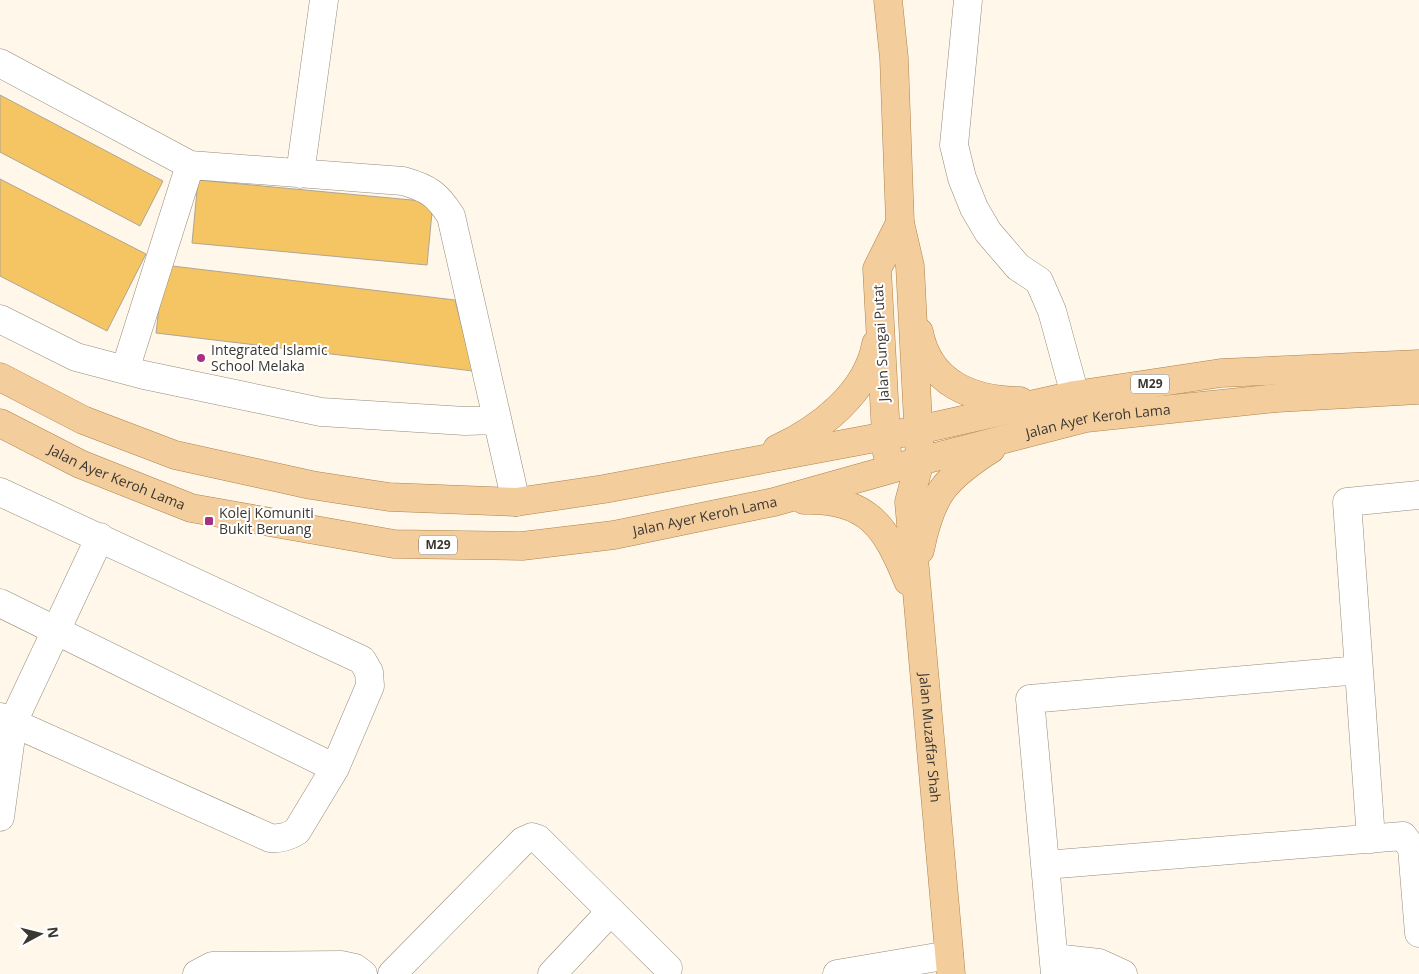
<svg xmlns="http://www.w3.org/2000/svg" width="1419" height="974" font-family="'Open Sans',sans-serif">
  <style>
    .building { fill: #f6c563; stroke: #aea595 }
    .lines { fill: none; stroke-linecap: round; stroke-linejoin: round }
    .minor-casing { stroke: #948b7b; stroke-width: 29 }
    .major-casing { stroke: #ae824c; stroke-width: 29 }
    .minor { stroke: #fff; stroke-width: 28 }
    .major { stroke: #f4cd9d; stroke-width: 28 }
    .poi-dot { fill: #a72f85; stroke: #fff; stroke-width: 2 }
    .labels { text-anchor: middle; stroke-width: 4; stroke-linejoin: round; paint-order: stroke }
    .shield { fill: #fff; stroke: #76736f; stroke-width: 1 }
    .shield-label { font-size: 12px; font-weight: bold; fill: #3b3731 }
    .street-label { font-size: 14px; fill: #3b3731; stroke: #fff }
    .poi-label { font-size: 14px; fill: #3b3731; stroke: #fff; text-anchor: start }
  </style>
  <rect width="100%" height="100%" fill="#fff7e9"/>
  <path class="building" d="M0 95 163 181 140 226 0 152Z
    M0 179 146 254 107 331 0 276Z
    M198 180 433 202 427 265 192 243Z
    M164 265 455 300 473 371 156 333Z"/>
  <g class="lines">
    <defs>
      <path id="minor" d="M968 0 954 145 962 178 974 208 988 232 1018 267 1039 281 1052 311 1075 395
        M0 63 190 165 403 181C428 188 437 194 451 216L516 502
        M300 174 324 0
        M0 319 76 357 144 375 321 412 465 421 497 420
        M125 370 190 165
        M0 492 362 660 369 672 370 686 335 768 297 831C288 837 281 839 270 838L0 717
        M0 603 335 768
        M0 817 13 722 100 537
        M1371 839 1347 502 1419 495
        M1045 865 1403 836 1412 848 1419 933
        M1054 958 1099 963 1123 974
        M197 974 212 966 341 965 355 968 363 974
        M392 974 523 841 532 837 538 839 668 968
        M552 974 611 911
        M837 974 949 955
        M1055 974 1030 699 1359 670"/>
      <g id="major">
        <path id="s1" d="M888 0 894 58 900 223 910 266 920 461 909 502 951 974"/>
        <path d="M919 332C929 384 972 400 1020 401"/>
        <path d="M0 377 83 420 175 455 311 485 389 497 516 502 604 489 918 430 1075 395 1221 373 1419 364"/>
        <path id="s2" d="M0 423 80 464 191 508 394 544 522 546 614 535 774 502 920 461 1086 418 1277 398 1419 390"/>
        <path d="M777 449C820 429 867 393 876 344"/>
        <path d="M887 453 877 269 900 223"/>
        <path d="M804 500C868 498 886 527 908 581"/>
        <path d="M920 550C931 495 944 479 991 449"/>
      </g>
    </defs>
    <use href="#minor" class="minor-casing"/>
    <use href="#major" class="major-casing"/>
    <use href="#minor" class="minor"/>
    <use href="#major" class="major"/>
  </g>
  <g class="poi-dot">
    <circle cx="201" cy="358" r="5"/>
    <rect x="204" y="516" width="10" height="10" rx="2.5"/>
  </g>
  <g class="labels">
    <g class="shield">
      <rect x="1131" y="374.5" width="38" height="19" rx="4"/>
      <rect x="419" y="535.5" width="38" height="19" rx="4"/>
    </g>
    <g class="shield-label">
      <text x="1150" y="388">M29</text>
      <text x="438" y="549">M29</text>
    </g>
    <g class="street-label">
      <text transform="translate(881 343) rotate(-93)" y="5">Jalan Sungai Putat</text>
      <text dy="5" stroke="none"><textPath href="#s2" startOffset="1134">Jalan Ayer Keroh Lama</textPath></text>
      <text dy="5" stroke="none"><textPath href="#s2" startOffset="129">Jalan Ayer Keroh Lama</textPath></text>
      <text dy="5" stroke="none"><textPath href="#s2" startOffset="729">Jalan Ayer Keroh Lama</textPath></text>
      <text dy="5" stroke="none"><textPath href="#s1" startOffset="742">Jalan Muzaffar Shah</textPath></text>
    </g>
    <g class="poi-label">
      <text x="211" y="355">Integrated Islamic<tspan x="211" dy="16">School Melaka</tspan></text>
      <text x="219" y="518">Kolej Komuniti<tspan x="219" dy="16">Bukit Beruang</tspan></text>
    </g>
  </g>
  <g transform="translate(40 934) rotate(83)" stroke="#ffffff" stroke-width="4" paint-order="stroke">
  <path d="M0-4L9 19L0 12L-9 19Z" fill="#3b3731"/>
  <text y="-8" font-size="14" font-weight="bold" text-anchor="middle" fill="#3b3731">N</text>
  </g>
</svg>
